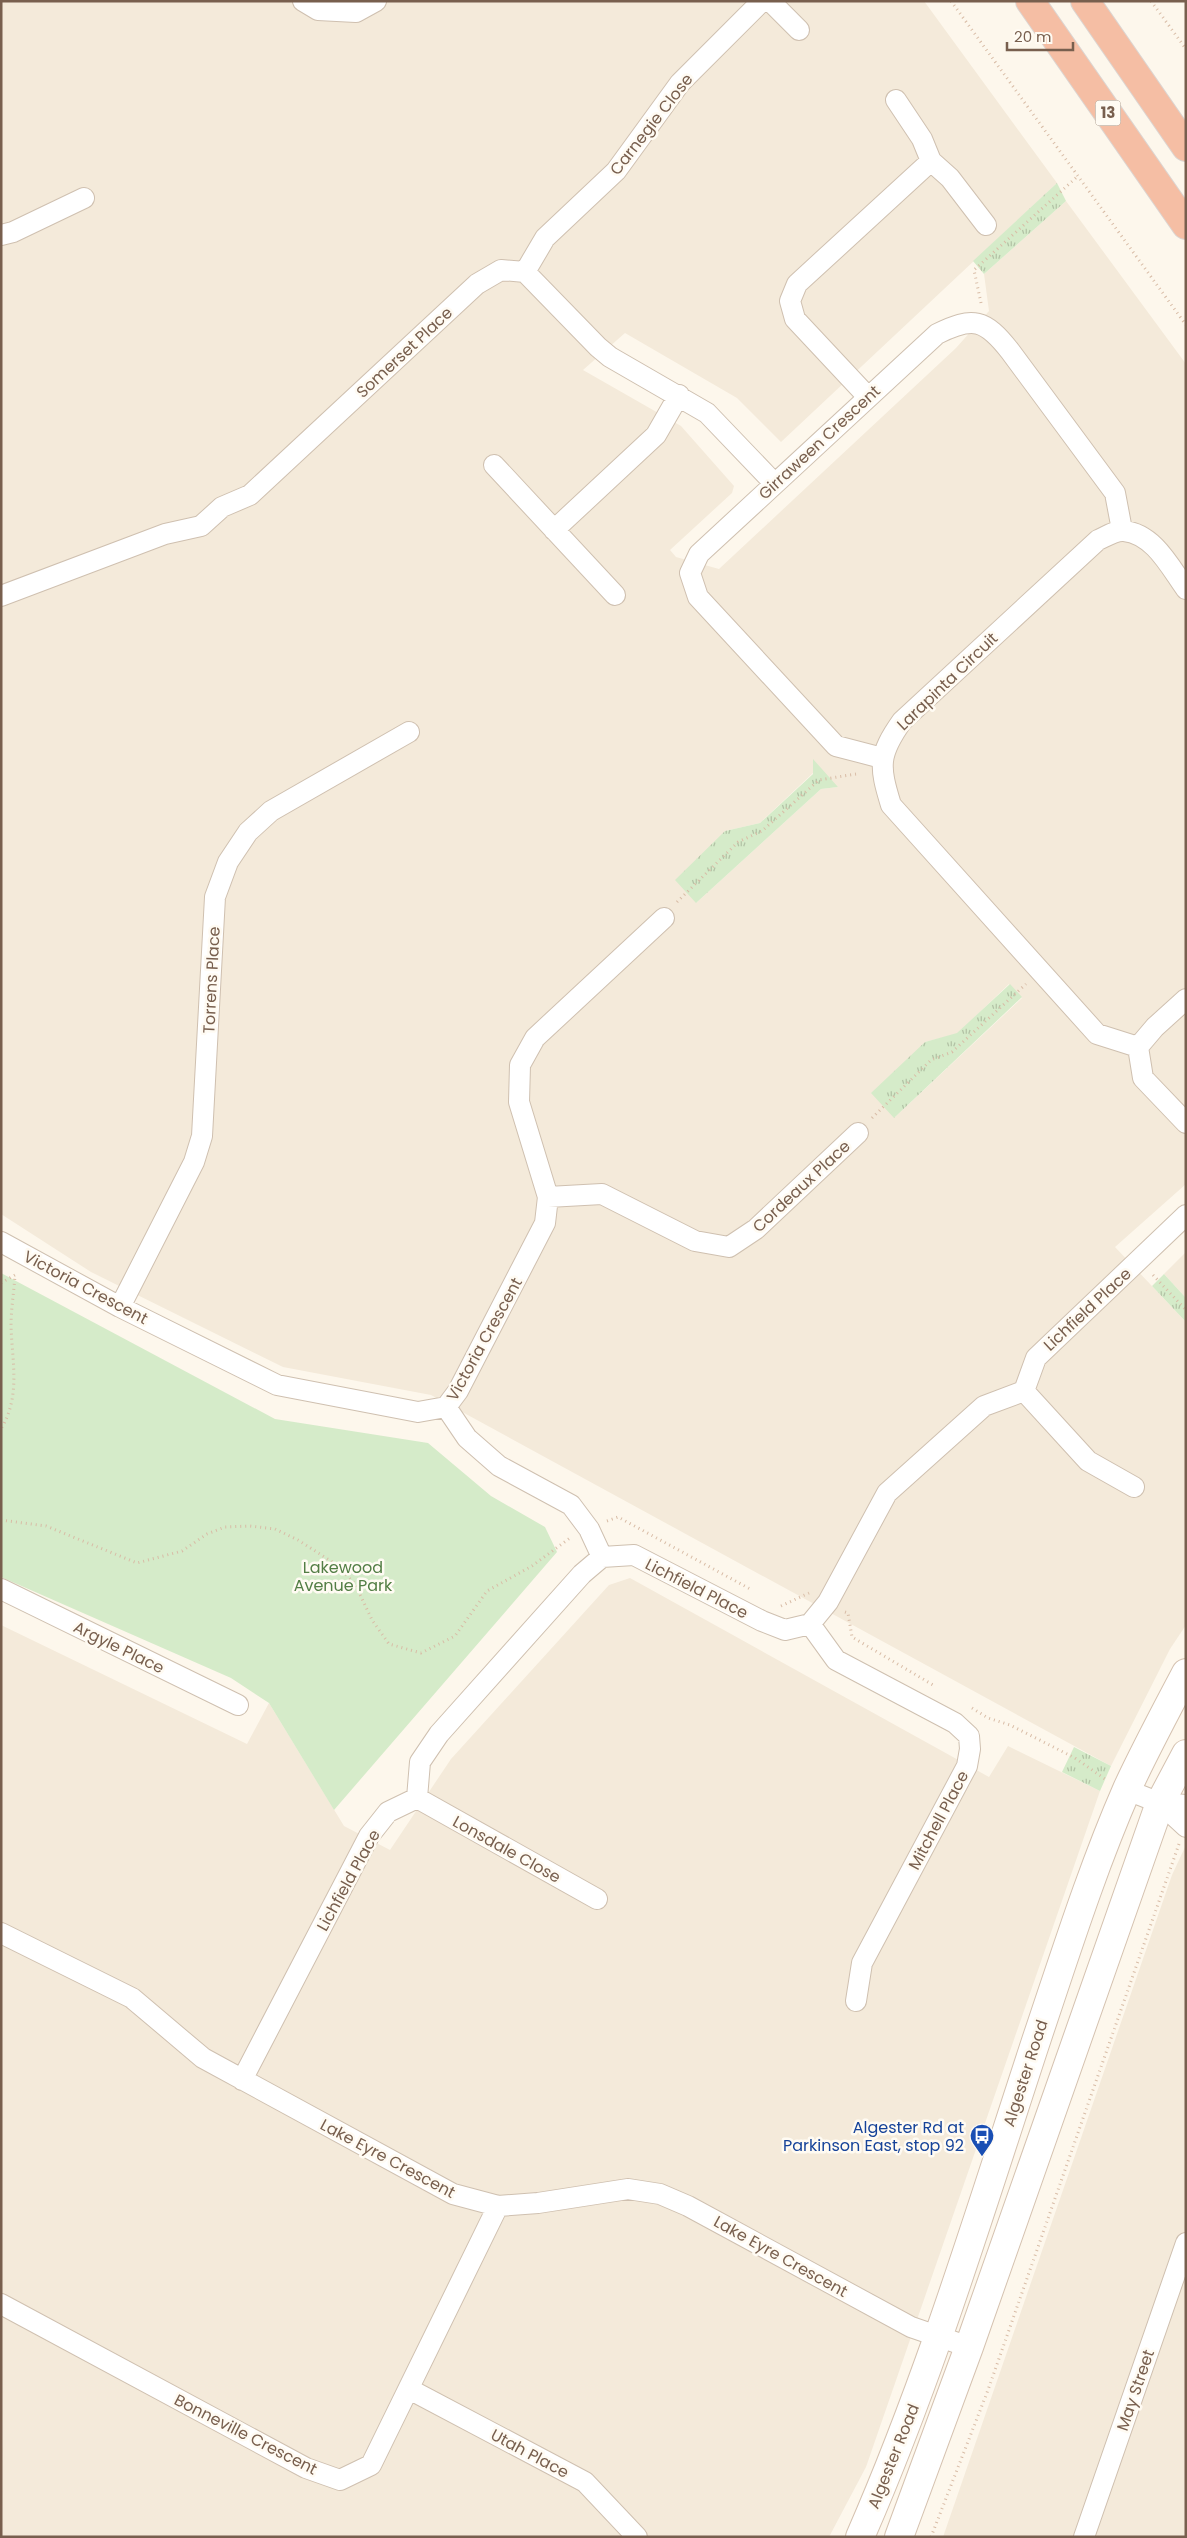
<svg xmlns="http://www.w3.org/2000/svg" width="1187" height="2538" font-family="Poppins,sans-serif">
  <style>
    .residential { fill: #f4eada; fill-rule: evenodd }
    .grass { fill: url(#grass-tufts) }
    .park { fill: #d5ebc9 }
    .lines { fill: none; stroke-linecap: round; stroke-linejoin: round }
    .street-casing { stroke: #cfc0b0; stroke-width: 22 }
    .secondary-casing { stroke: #d5c2b0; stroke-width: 30 }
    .highway-casing { stroke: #dcd5d1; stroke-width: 30 }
    .path { stroke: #d8bca6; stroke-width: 3; stroke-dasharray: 1 4; stroke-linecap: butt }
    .street { stroke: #fff; stroke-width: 20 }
    .secondary { stroke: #fff; stroke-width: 28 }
    .highway { stroke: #f5bea4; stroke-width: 28 }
    .labels { text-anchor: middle; stroke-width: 5; stroke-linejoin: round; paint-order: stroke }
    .shield { fill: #fffbf3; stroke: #a08e80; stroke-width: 1 }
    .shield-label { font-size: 15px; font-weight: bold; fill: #785f4e }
    .street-label { font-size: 16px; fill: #785f4e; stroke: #fffbf3 }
    .park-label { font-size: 16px; fill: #537e45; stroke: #fffbf3 }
    .transit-label { font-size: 16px; fill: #164399; stroke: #fffbf3; text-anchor: end }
  </style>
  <defs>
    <pattern id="grass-tufts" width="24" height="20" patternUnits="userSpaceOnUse" patternTransform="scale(1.25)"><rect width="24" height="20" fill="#d5ebc9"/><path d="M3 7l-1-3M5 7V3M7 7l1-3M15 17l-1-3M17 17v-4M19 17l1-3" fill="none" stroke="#b2c2a5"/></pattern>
  </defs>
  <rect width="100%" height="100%" fill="#fdf7ec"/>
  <path class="residential" d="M1 1H924L1057 183 781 442 737 398 625 333 583 370 681 426 734 486 732 493 670 550 676 557 719 569 956 348 989 311 984 274 1066 201 1186 364V1184L1115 1247 1186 1322V1625L1170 1649 1111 1766 431 1395 283 1367 91 1272 1 1214ZM813 773 838 787 821 789 696 903 725 831 760 823ZM1009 984 1022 998 894 1118 925 1042 957 1034Z
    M1186 1252V1298L1164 1274Z
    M630 1578 989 1777 1008 1746 1100 1791 866 2467 829 2537H1V1625L247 1744 269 1703 344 1826 390 1850 451 1759 609 1585Z
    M1186 1845V2537H943L1172 1875Z"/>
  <path class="grass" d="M1057 183 1066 201 984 274 973 261Z
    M813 759 838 787 821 789 696 903 675 880 725 831 760 823 813 774Z
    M1010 984 1022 997 894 1118 871 1093 925 1042 957 1033Z
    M1164 1274 1186 1298V1322L1152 1286Z
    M1074 1747 1111 1766 1100 1791 1062 1772Z"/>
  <path class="park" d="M1 1273 275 1419 428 1443 491 1496 545 1527 557 1552 334 1810 269 1703 231 1678 1 1577Z"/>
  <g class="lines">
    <defs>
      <path id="street" d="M303 1 318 10 356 12 376 1
        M770 1 799 30
        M896 100 922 139 931 161 950 178 986 225
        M1 235 13 232 84 198
        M525 272 545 238 616 171 680 83 762 1
        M868 397 795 319 790 301 797 284 931 161
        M494 465 615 595
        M554 530 656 435 679 395
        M1 596 165 534 201 526 222 507 250 495 477 284 501 270 525 272 598 347 610 357 707 413 774 483
        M882 758 836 746 698 597 690 573 699 554 937 334C973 316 985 319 1010 351L1115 493 1122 530
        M1138 1047 1097 1034 891 805C879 766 878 755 902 721L1098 540C1105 537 1116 530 1124 531 1154 534 1170 567 1186 589
        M1138 1047 1143 1078 1186 1123
        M1138 1047 1155 1027 1186 999
        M548 1197 602 1194 695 1241 729 1247 756 1229 858 1133
        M1 1242 120 1307 277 1385 418 1412 446 1407 458 1391 545 1223 548 1197 519 1102 520 1065 535 1038 664 918
        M120 1307 194 1162 202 1136 215 897 228 862 248 832 271 811 409 732
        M1024 1391 1088 1461 1134 1487
        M446 1407 467 1438 499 1466 571 1505 589 1529 602 1557
        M1 1589 238 1705
        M810 1624 836 1660 955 1723 969 1736 970 1749 967 1766 862 1963 856 2001
        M1127 1790 1160 1803 1186 1805
        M417 1798 597 1899
        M1160 1803 1186 1827
        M1 1933 132 1998 203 2058 453 2194 498 2206 538 2203 628 2189 660 2194 688 2206 911 2327 969 2347
        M242 2080 369 1836 388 1812 417 1798 420 1762 439 1734 582 1574 602 1557 634 1555 762 1621 785 1630 810 1624 828 1602 887 1493 984 1406 1024 1391 1036 1358 1186 1215
        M1 2304 306 2468 340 2480 371 2465 498 2206
        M409 2389 585 2482 637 2537
        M1084 2537 1186 2243"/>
      <path id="secondary" d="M860 2537C931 2375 982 2205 1037 2038 1065 1955 1092 1869 1127 1789 1145 1750 1166 1711 1186 1673
        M899 2537 969 2347 1160 1803 1186 1754"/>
      <path id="highway" d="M1030 1 1186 225
        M1085 1 1186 147"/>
    </defs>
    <use href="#street" class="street-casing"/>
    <use href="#secondary" class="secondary-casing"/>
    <use href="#highway" class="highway-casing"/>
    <path class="path" d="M951 1 1186 325
      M1151 1 1186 49
      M981 303 974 270 1078 176
      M677 902 738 842 762 831 819 780 856 774
      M872 1118 931 1060 952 1052 1026 984
      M1153 1275 1186 1310
      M1 1283 15 1275C14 1292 11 1309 11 1326 12 1361 21 1396 1 1429
      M1 1520 46 1526 137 1563 182 1551 207 1534 225 1527 250 1526 275 1529 298 1540 337 1565 355 1584 372 1620 389 1644 421 1653 455 1636 487 1591 532 1566 570 1538
      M607 1521 618 1517 752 1590
      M781 1606 809 1593
      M845 1612 848 1613 852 1637 933 1685
      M972 1708 988 1718 1010 1725 1075 1758 1105 1779
      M931 2537 988 2390 1179 1844"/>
    <use href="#street" class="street"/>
    <use href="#secondary" class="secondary"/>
    <use href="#highway" class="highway"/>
  </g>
  <defs>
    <symbol id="bus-pin" viewBox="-11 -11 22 30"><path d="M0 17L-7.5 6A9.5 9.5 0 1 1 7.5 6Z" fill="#1a4fb4" stroke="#fffbf3"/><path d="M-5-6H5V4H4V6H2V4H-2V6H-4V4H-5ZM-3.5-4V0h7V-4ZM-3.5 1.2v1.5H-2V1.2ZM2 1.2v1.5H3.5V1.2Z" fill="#fff"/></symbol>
  </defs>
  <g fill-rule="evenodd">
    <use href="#bus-pin" x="968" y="2122" width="28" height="38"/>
  </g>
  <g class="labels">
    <rect class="shield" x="1095.5" y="100.5" width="25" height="25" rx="4"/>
    <g class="shield-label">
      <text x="1108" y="118">13</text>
    </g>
    <g class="street-label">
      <text transform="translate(651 124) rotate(-52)" y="6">Carnegie Close</text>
      <text transform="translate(404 352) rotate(-43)" y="6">Somerset Place</text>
      <text transform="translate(819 442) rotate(-43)" y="6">Girraween Crescent</text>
      <text transform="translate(947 681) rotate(-44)" y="6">Larapinta Circuit</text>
      <text transform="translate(211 980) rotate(-87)" y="6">Torrens Place</text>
      <text transform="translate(801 1186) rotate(-43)" y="6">Cordeaux Place</text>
      <text transform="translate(86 1287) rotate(28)" y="6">Victoria Crescent</text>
      <text transform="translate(1087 1309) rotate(-43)" y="6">Lichfield Place</text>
      <text transform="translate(484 1339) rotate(-61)" y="6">Victoria Crescent</text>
      <text transform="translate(697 1588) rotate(27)" y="6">Lichfield Place</text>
      <text transform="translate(119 1647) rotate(26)" y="6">Argyle Place</text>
      <text transform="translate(938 1820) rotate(-62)" y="6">Mitchell Place</text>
      <text transform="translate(507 1849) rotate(29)" y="6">Lonsdale Close</text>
      <text transform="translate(348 1880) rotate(-61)" y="6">Lichfield Place</text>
      <text transform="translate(1025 2073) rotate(-72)" y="6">Algester Road</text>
      <text transform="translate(388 2158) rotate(28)" y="6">Lake Eyre Crescent</text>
      <text transform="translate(781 2256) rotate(29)" y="6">Lake Eyre Crescent</text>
      <text transform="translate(1135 2390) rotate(-71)" y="6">May Street</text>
      <text transform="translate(246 2434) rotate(27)" y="6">Bonneville Crescent</text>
      <text transform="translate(530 2453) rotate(28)" y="6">Utah Place</text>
      <text transform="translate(893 2456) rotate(-68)" y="6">Algester Road</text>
    </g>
    <g class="park-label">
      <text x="343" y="1573">Lakewood<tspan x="343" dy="18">Avenue Park</tspan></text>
    </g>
    <g class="transit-label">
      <text x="964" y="2133">Algester Rd at<tspan x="964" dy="18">Parkinson East, stop 92</tspan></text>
    </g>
  </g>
  <rect width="1187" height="2538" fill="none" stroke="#785f4e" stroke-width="5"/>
  <path d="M1007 42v8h66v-8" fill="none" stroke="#785f4e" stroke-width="2.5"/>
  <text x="1014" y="42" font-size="15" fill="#785f4e" stroke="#fffbf3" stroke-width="4" paint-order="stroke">20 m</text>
</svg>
